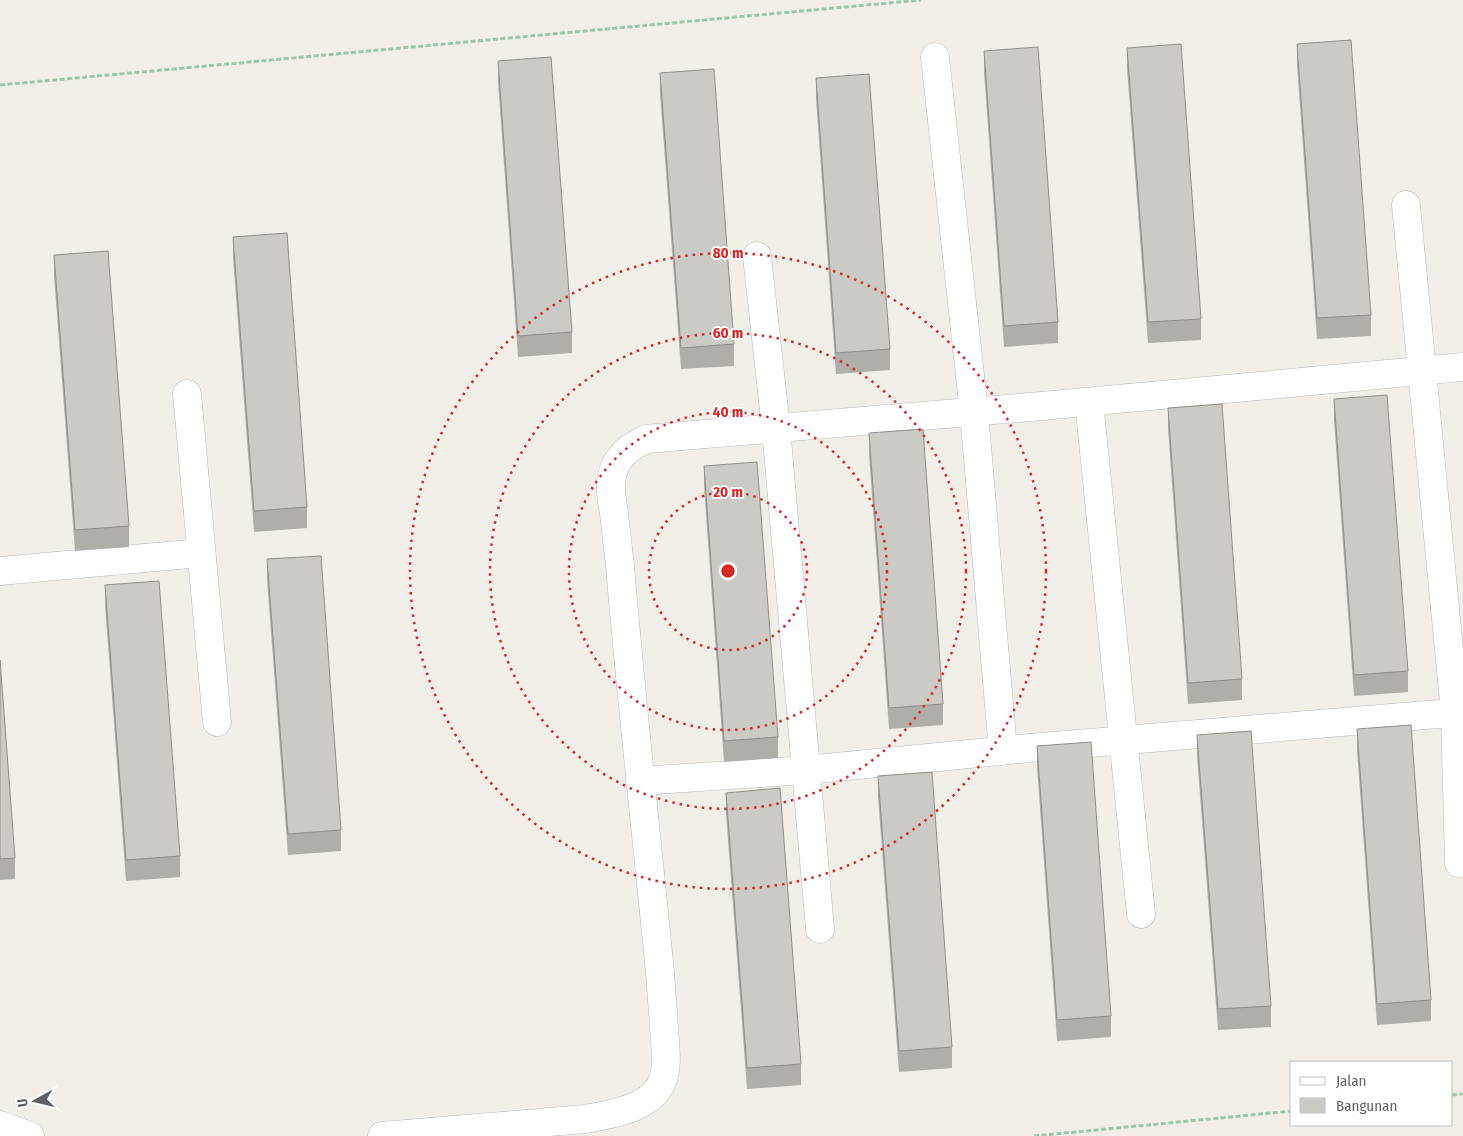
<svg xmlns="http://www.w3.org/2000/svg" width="1463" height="1136" font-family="'Fira Sans Condensed',sans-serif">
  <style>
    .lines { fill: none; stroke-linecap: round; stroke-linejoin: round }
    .minor-casing { stroke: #b5b8bc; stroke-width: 29 }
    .path { stroke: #9cc7a9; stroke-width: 3; stroke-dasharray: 5 2.5; stroke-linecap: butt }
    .minor { stroke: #fff; stroke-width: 28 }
    .wall { fill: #afaea9 }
    .building { fill: #cccac5; stroke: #8f8d8a }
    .ring { fill: none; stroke: #d62828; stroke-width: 2.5; stroke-dasharray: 2.5 5 }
    .centre { fill: #d62828; stroke: #fff; stroke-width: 2.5 }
    .ring-label { font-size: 15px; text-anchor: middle; font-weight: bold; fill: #d62828; stroke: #fff; stroke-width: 4; stroke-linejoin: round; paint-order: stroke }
  </style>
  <rect width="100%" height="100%" fill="#f1efe8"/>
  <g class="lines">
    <defs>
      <path id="minor" d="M935 57 974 412 1003 751
        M1406 205 1455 712 1459 863
        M757 256 776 428 820 929
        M187 394 217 722
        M1089 402 1141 914
        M0 571 201 553
        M640 781 806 770 1030 748 1463 712
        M0 1125 30 1136
        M382 1136 585 1119C609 1115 649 1109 661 1084 669 1067 665 1046 664 1028 662 993 659 958 655 923 643 804 630 685 620 566 618 548 616 531 614 513 612 501 609 488 612 476 616 456 630 447 646 439L1042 406 1463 367"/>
    </defs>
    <use href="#minor" class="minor-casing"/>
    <path class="path" d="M0 85 921 0
      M1452 1095 1463 1094
      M1034 1136 1292 1111"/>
    <use href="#minor" class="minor"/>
  </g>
  <path class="wall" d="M1297 44 1371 315V336L1317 339 1297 65Z
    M1127 48 1201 319V340L1148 343 1127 69Z
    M984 51 1058 322V343L1004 347 984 72Z
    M498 61 572 332V353L518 357 498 82Z
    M660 73 734 344V366L681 369 660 94Z
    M816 78 890 349V370L836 374 816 99Z
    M233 237 307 507V528L254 532 233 258Z
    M54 255 129 526V547L75 551 54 276Z
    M1334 399 1408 671V692L1354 696 1334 420Z
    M1168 408 1242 679V700L1188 704 1168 429Z
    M869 433 943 704V725L889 729 869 454Z
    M704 466 778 737V758L724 762 704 487Z
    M267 559 341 830V851L288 855 267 580Z
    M105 585 180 856V877L126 881 105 606Z
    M0 660 15 858V879L0 880Z
    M1357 729 1431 1000V1021L1377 1025 1357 750Z
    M1197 735 1271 1006V1027L1218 1030 1197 756Z
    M1037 746 1111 1016V1037L1057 1041 1037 767Z
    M878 776 952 1047V1068L899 1072 878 797Z
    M726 793 801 1064V1085L747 1089 726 814Z"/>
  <path class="building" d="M1351 40 1371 315 1317 318 1297 44Z
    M1181 44 1201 319 1148 322 1127 48Z
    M1038 47 1058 322 1004 326 984 51Z
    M551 57 572 332 518 336 498 61Z
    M714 69 734 344 681 348 660 73Z
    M869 74 890 349 836 353 816 78Z
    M287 233 307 507 254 511 233 237Z
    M108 251 129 526 75 530 54 255Z
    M1387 395 1408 671 1354 675 1334 399Z
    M1222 404 1242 679 1188 683 1168 408Z
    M923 429 943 704 889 708 869 433Z
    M757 462 778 737 724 741 704 466Z
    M321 556 341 830 288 834 267 559Z
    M159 581 180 856 126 860 105 585Z
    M0 660 15 858 0 859Z
    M1411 725 1431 1000 1377 1004 1357 729Z
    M1251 731 1271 1006 1218 1009 1197 735Z
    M1091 742 1111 1016 1057 1020 1037 746Z
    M932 772 952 1047 899 1051 878 776Z
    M780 788 801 1064 747 1068 726 793Z"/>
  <g class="ring">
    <circle cx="728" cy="571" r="79"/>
    <circle cx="728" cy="571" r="159"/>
    <circle cx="728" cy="571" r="238"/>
    <circle cx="728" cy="571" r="318"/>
  </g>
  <circle cx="728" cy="571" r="8" class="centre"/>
  <g class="ring-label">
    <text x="728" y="258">80 m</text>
    <text x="728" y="338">60 m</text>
    <text x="728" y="417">40 m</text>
    <text x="728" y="497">20 m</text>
  </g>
  <rect x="1290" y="1061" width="162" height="65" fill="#ffffff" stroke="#bfc1c3"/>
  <rect x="1300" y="1077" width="25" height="8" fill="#ffffff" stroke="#bfc1c3"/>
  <text x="1336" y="1086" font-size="15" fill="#5f6368">Jalan</text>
  <rect x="1300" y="1098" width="25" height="15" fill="#cccac5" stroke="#bfc1c3"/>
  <text x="1336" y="1111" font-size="15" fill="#5f6368">Bangunan</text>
  <g transform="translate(35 1101) rotate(262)" stroke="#ffffff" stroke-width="4" paint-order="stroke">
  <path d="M0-4L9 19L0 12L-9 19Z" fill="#5f6368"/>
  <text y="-8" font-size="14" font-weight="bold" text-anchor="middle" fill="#5f6368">U</text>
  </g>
</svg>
